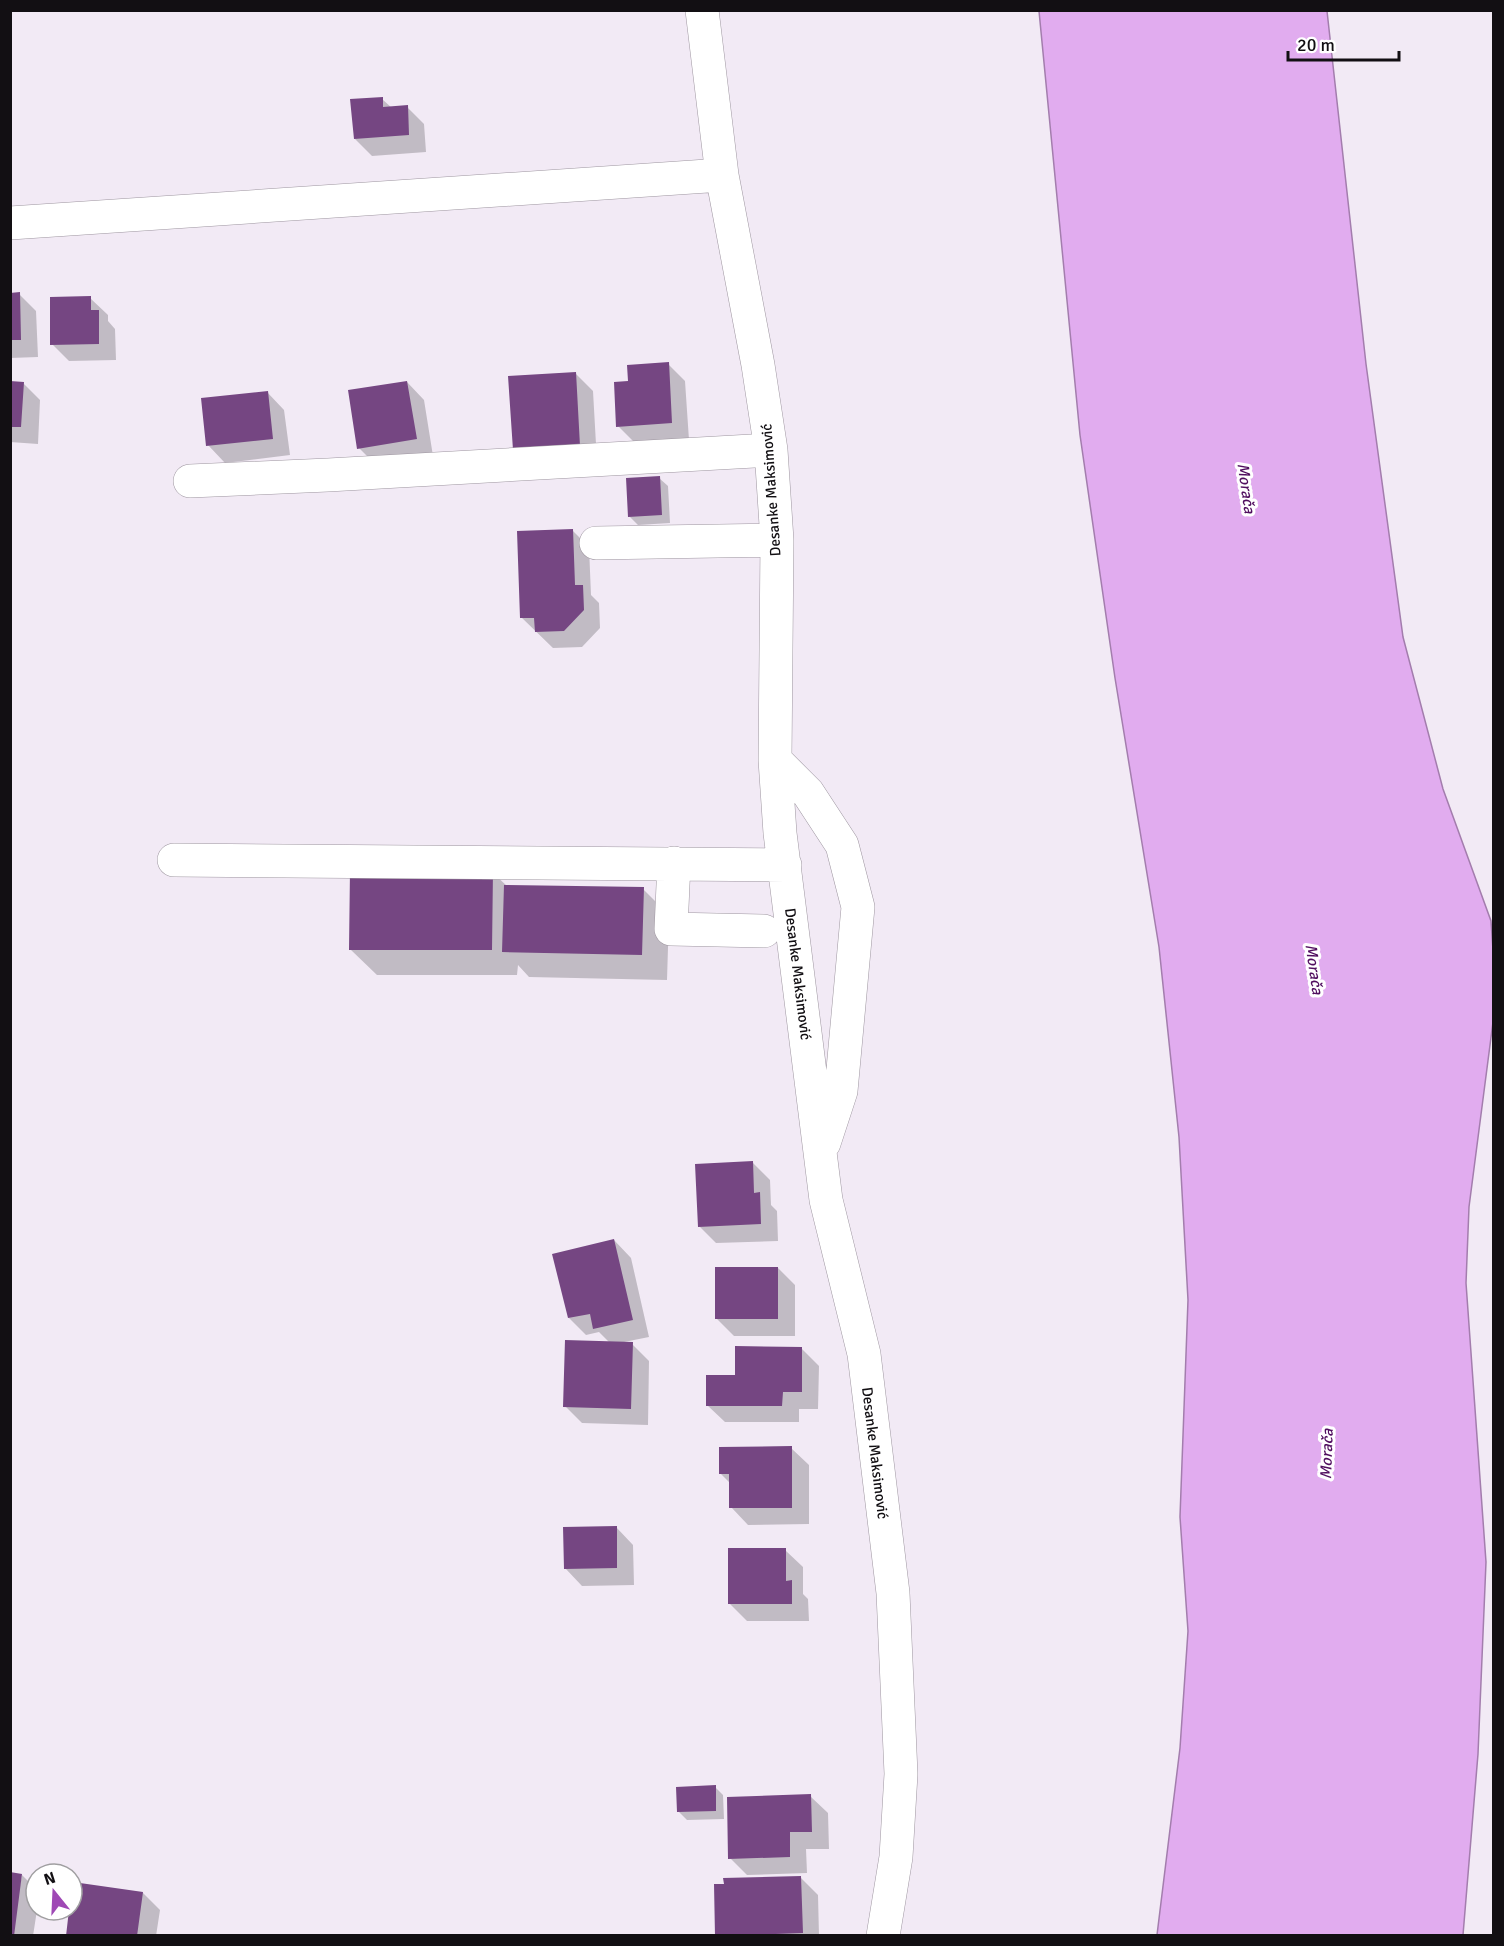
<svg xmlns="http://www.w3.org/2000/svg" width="1504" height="1946" font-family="Signika,sans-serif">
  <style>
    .water { fill: #e1acef; stroke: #a37dad; stroke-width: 1.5 }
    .shadow { fill: #0003 }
    .building { fill: #754682 }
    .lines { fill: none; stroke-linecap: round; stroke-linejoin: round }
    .minor-casing { stroke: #9e96a0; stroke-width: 34 }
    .minor { stroke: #fff; stroke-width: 33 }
    .labels { text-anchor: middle; stroke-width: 6; stroke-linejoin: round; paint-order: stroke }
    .street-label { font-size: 15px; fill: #120f13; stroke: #fff }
    .water-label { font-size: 16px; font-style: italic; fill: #500e5f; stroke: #fff }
  </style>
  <rect width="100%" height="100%" fill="#f2eaf5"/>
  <path class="water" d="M1039 11H1327L1366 364 1403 637 1443 789 1491 921 1493 950V1022L1469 1207 1466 1283 1486 1562 1478 1754 1463 1935H1157L1180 1748 1188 1631 1180 1517 1188 1300 1179 1137 1159 947 1115 678 1080 435Z"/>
  <path class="shadow" d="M382 99 392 108 407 107 424 124 426 152 372 156 355 139Z
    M10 294H19L36 311 38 357 10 358Z
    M90 298 108 315V321L115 329 116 360 69 361 52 344Z
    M668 364 685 381 689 440 635 443 618 426 629 383Z
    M576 374 593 391 597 462 531 466Z
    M407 382 424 400 433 456 376 465 359 448Z
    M10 383H23L40 400 38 444 10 442Z
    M267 392 284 410 290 455 225 463 208 445Z
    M659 478 668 486 670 523 638 525 629 516Z
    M572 530 589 547 591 595 599 603 600 628 582 647 553 648 522 618Z
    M492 872 507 886 643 889 669 915 667 980 529 977 518 965 517 975H377L351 950Z
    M753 1163 770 1180 771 1205 777 1211 778 1241 716 1243 699 1226Z
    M614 1240 631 1258 649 1337 624 1342 632 1344 649 1361 648 1425 582 1423 565 1406 610 1343 599 1332 586 1335 569 1318Z
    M778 1268 795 1285V1336H734L716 1318Z
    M802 1349 819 1366 818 1409H799V1422H725L707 1405 737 1376Z
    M791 1448 809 1465V1524L748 1525 731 1507V1484L720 1473Z
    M616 1527 633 1545 634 1585 582 1586 565 1568Z
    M785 1550 803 1567V1594L808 1599 809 1621H747L730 1604Z
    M715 1787 723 1795 724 1819 687 1820 679 1812Z
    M810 1796 828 1813 829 1849H806L807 1873 747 1875 730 1858Z
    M22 1875 36 1889 37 1910 33 1936H10Z
    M801 1878 818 1895 819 1936H717Z
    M74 1883 143 1893 160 1910 156 1936H67Z"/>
  <path class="building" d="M383 97V107L408 105 409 135 354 139 350 99Z
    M20 292 21 340H10V293Z
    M91 296V310H99V344L50 345V297Z
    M669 362 672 423 616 427 614 382 628 381 627 365Z
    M576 372 580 446 513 450 508 376Z
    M10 381 24 382 21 427H10Z
    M407 381 417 439 357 449 348 390Z
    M268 391 273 439 206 446 201 398Z
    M660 476 662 515 628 517 626 478Z
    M573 529 575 585H583L584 610 564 631 535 632 534 618H520L517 531Z
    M350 870H493L492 950H349Z
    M504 885 644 887 642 955 502 952Z
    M753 1161 754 1193 760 1192 761 1224 698 1227 695 1164Z
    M614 1239 633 1320 593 1329 590 1314 568 1318 552 1254Z
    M715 1267H778V1319H715Z
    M565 1340 633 1342 631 1409 563 1407Z
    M735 1346 802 1347V1392H783L782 1406H706V1375H735Z
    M792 1446V1508H729V1474H719V1447Z
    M617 1526V1568L564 1569 563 1527Z
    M728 1548H786V1581L792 1580V1604H728Z
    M716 1785V1811L677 1812 676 1787Z
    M811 1794 812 1832H790V1857L728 1859 727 1797Z
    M10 1872 22 1874 14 1936H10Z
    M801 1876 803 1933 715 1936 714 1884H724L723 1878Z
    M73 1882 143 1892 137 1936H66L69 1910H72Z"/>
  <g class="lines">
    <defs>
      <path id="minor" d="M702 10 722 175 758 365 771 450 777 540 775 760 780 833 826 1200 864 1354 893 1593 901 1774 896 1857 883 1936
        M10 223 722 175
        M190 481 328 475 771 450
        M596 543 777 540
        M775 760 808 793 842 845 858 907 841 1091 824 1143
        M174 860 785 865
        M674 863 671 929 764 931"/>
    </defs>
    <use href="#minor" class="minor-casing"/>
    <use href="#minor" class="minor"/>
  </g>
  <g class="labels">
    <g class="street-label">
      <text transform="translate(771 490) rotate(-94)" y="5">Desanke Maksimović</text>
      <text transform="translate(798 974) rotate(83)" y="5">Desanke Maksimović</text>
      <text transform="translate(875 1453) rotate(83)" y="5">Desanke Maksimović</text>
    </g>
    <g class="water-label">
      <text transform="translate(1247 488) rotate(82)" y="6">Morača</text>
      <text transform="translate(1315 969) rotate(82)" y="6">Morača</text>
      <text transform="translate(1326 1454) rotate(-88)" y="6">Morača</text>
    </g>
  </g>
  <rect width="1504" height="1946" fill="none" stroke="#120f13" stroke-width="24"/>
  <g transform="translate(54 1892) rotate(342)"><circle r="28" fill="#ffffff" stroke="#a09fa1" stroke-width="1.5"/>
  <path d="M0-4.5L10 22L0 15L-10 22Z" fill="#9f48b5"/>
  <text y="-9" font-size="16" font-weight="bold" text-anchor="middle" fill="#120f13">N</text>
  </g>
  <path d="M1288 51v9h111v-9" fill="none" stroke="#120f13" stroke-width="3"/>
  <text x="1297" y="51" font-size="18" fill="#120f13" stroke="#ffffff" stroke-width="4.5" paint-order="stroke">20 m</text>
</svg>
